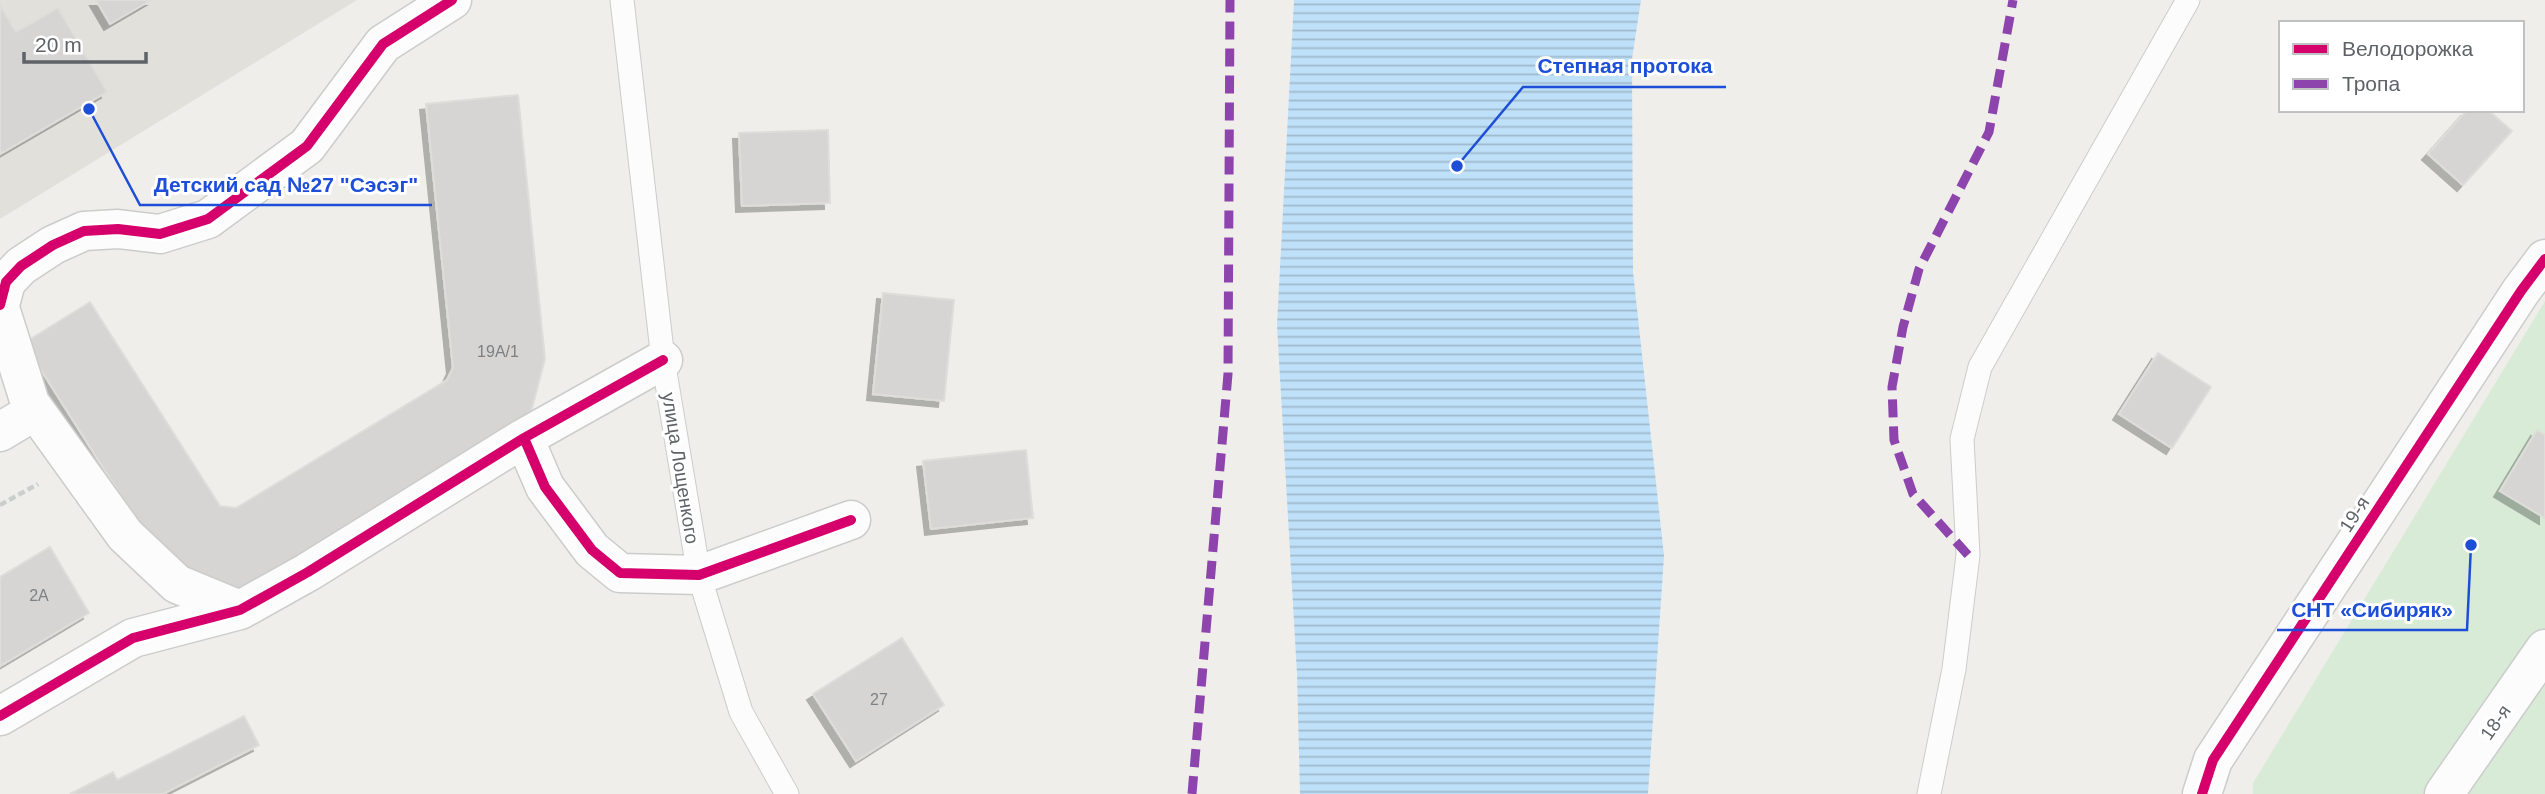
<svg xmlns="http://www.w3.org/2000/svg" width="2545" height="794" font-family="Helvetica,sans-serif">
  <style>
    .education { fill: #e2e0da }
    .green { fill: #d8ebd6 }
    .water { fill: url(#water-rules) }
    .building { fill: #d6d5d3; stroke: #deddd9; stroke-width: 2; filter: url(#shadow) }
    .lines { fill: none; stroke-linecap: round; stroke-linejoin: round }
    .service-casing { stroke: #cbcccc; stroke-width: 25 }
    .minor-casing { stroke: #cbcccc; stroke-width: 41 }
    .path { stroke: #cacfcc; stroke-width: 4.5; stroke-dasharray: 7 3.5; stroke-linecap: butt }
    .service { stroke: #fdfcfc; stroke-width: 23 }
    .minor { stroke: #fdfcfc; stroke-width: 38 }
    .quiet { stroke: #8e44ad; stroke-width: 9; stroke-dasharray: 18 9; stroke-linecap: butt }
    .cycleway-casing { stroke: #fff; stroke-width: 15 }
    .cycleway { stroke: #d6006c; stroke-width: 10 }
    .labels { text-anchor: middle; stroke-width: 6; stroke-linejoin: round; paint-order: stroke }
    .number-label { font-size: 16px; fill: #7e8184 }
    .street-label { font-size: 19px; fill: #5f6368; stroke: #fff }
    .leader { fill: none; stroke: #1d4ed8; stroke-width: 2.5 }
    .callout-dot { fill: #1d4ed8; stroke: #fff; stroke-width: 2.5 }
    .callout-label { font-size: 21px; text-anchor: middle; font-weight: bold; fill: #1d4ed8; stroke: #fff; stroke-width: 6; stroke-linejoin: round; paint-order: stroke }
  </style>
  <defs>
    <pattern id="water-rules" width="6" height="5" patternUnits="userSpaceOnUse" patternTransform="scale(1.75)"><rect width="6" height="5" fill="#bfe0f9"/><path d="M0 2.5h6" fill="none" stroke="#9eb9cd"/></pattern>
    <filter id="shadow"><feDropShadow dx="-6" dy="6" stdDeviation="0" flood-color="#0004"/></filter>
  </defs>
  <rect width="100%" height="100%" fill="#efeeea"/>
  <path class="education" d="M0 0H357L0 219Z"/>
  <path class="green" d="M2545 301V794H2253V783Z"/>
  <path class="water" d="M1294 0H1641L1632 59 1633 272 1664 556 1648 794H1300L1297 674 1277 325Z"/>
  <path class="building" d="M96 0H151L110 24Z
    M0 5 16 32 58 8 107 92 0 154Z
    M518 95 545 359 531 412 492 453 281 581 212 595 154 548 24 343 90 302 220 506 236 508 447 380 453 368 426 104Z
    M2467 110H2488L2512 131 2463 185 2428 154Z
    M828 130 830 203 742 206 739 133Z
    M883 293 954 300 944 401 873 394Z
    M2158 353 2211 387 2172 448 2119 414Z
    M2537 430 2545 435V518L2500 491Z
    M1026 450 1033 518 931 529 923 461Z
    M50 547 89 613 0 666V577Z
    M902 638 944 705 856 761 813 694Z
    M244 716 259 745 163 794H70L113 772 117 780Z"/>
  <g class="lines">
    <defs>
      <path id="service" d="M622 0 663 360 699 575 741 712 787 794
        M1929 794 1954 669 1968 555 1962 439 1980 367 2188 0"/>
      <path id="minor" d="M0 305 6 282 21 266 53 245 84 231 118 229 160 234 208 219 307 146 383 44 452 0
        M0 308 30 403 125 535 177 584 240 610
        M0 432 35 411
        M524 438 545 487 592 550 620 573 699 575 851 520
        M0 716 133 638 240 610 308 572 524 438 663 360
        M2202 794 2213 760 2521 291 2545 259
        M2444 794 2545 649"/>
    </defs>
    <use href="#service" class="service-casing"/>
    <use href="#minor" class="minor-casing"/>
    <path class="path" d="M0 505 38 484"/>
    <use href="#service" class="service"/>
    <use href="#minor" class="minor"/>
    <path class="quiet" d="M1968 555 1913 494 1894 440 1892 387 1903 327 1919 269 1989 132 2013 0
      M1192 794 1228 374 1230 0"/>
    <defs>
      <path id="cycleway" d="M0 305 6 282 21 266 53 245 84 231 118 229 160 234 208 219 307 146 383 44 452 0
        M524 438 545 487 592 550 620 573 699 575 851 520
        M0 716 133 638 240 610 308 572 524 438 663 360
        M2202 794 2213 760 2521 291 2545 259"/>
    </defs>
    <use href="#cycleway" class="cycleway-casing"/>
    <use href="#cycleway" class="cycleway"/>
  </g>
  <g class="labels">
    <g class="number-label">
      <text x="498" y="357">19А/1</text>
      <text x="39" y="601">2А</text>
      <text x="879" y="705">27</text>
    </g>
    <g class="street-label">
      <text transform="translate(681 468) rotate(81)" y="7">улица Лощенкого</text>
      <text transform="translate(2354 514) rotate(-57)" y="7">19-я</text>
      <text transform="translate(2495 722) rotate(-55)" y="7">18-я</text>
    </g>
  </g>
  <path class="leader" d="M1457 166L1523 87H1726M89 109L140 205H432M2471 545L2467 630H2277"/>
  <g class="callout-dot">
    <circle cx="1457" cy="166" r="7"/>
    <circle cx="89" cy="109" r="7"/>
    <circle cx="2471" cy="545" r="7"/>
  </g>
  <g class="callout-label">
    <text x="1625" y="73">Степная протока</text>
    <text x="286" y="192">Детский сад №27 "Сэсэг"</text>
    <text x="2372" y="617">СНТ «Сибиряк»</text>
  </g>
  <rect x="2279" y="21" width="245" height="91" fill="#ffffff" stroke="#bfc1c3" stroke-width="2"/>
  <rect x="2293" y="44" width="35" height="10" fill="#d6006c" stroke="#bfc1c3" stroke-width="2"/>
  <text x="2342" y="56" font-size="21" fill="#5f6368">Велодорожка</text>
  <rect x="2293" y="79" width="35" height="10" fill="#8e44ad" stroke="#bfc1c3" stroke-width="2"/>
  <text x="2342" y="91" font-size="21" fill="#5f6368">Тропа</text>
  <path d="M24 52v10h122v-10" fill="none" stroke="#5f6368" stroke-width="3.5"/>
  <text x="35" y="52" font-size="21" fill="#5f6368" stroke="#ffffff" stroke-width="5" paint-order="stroke">20 m</text>
</svg>
